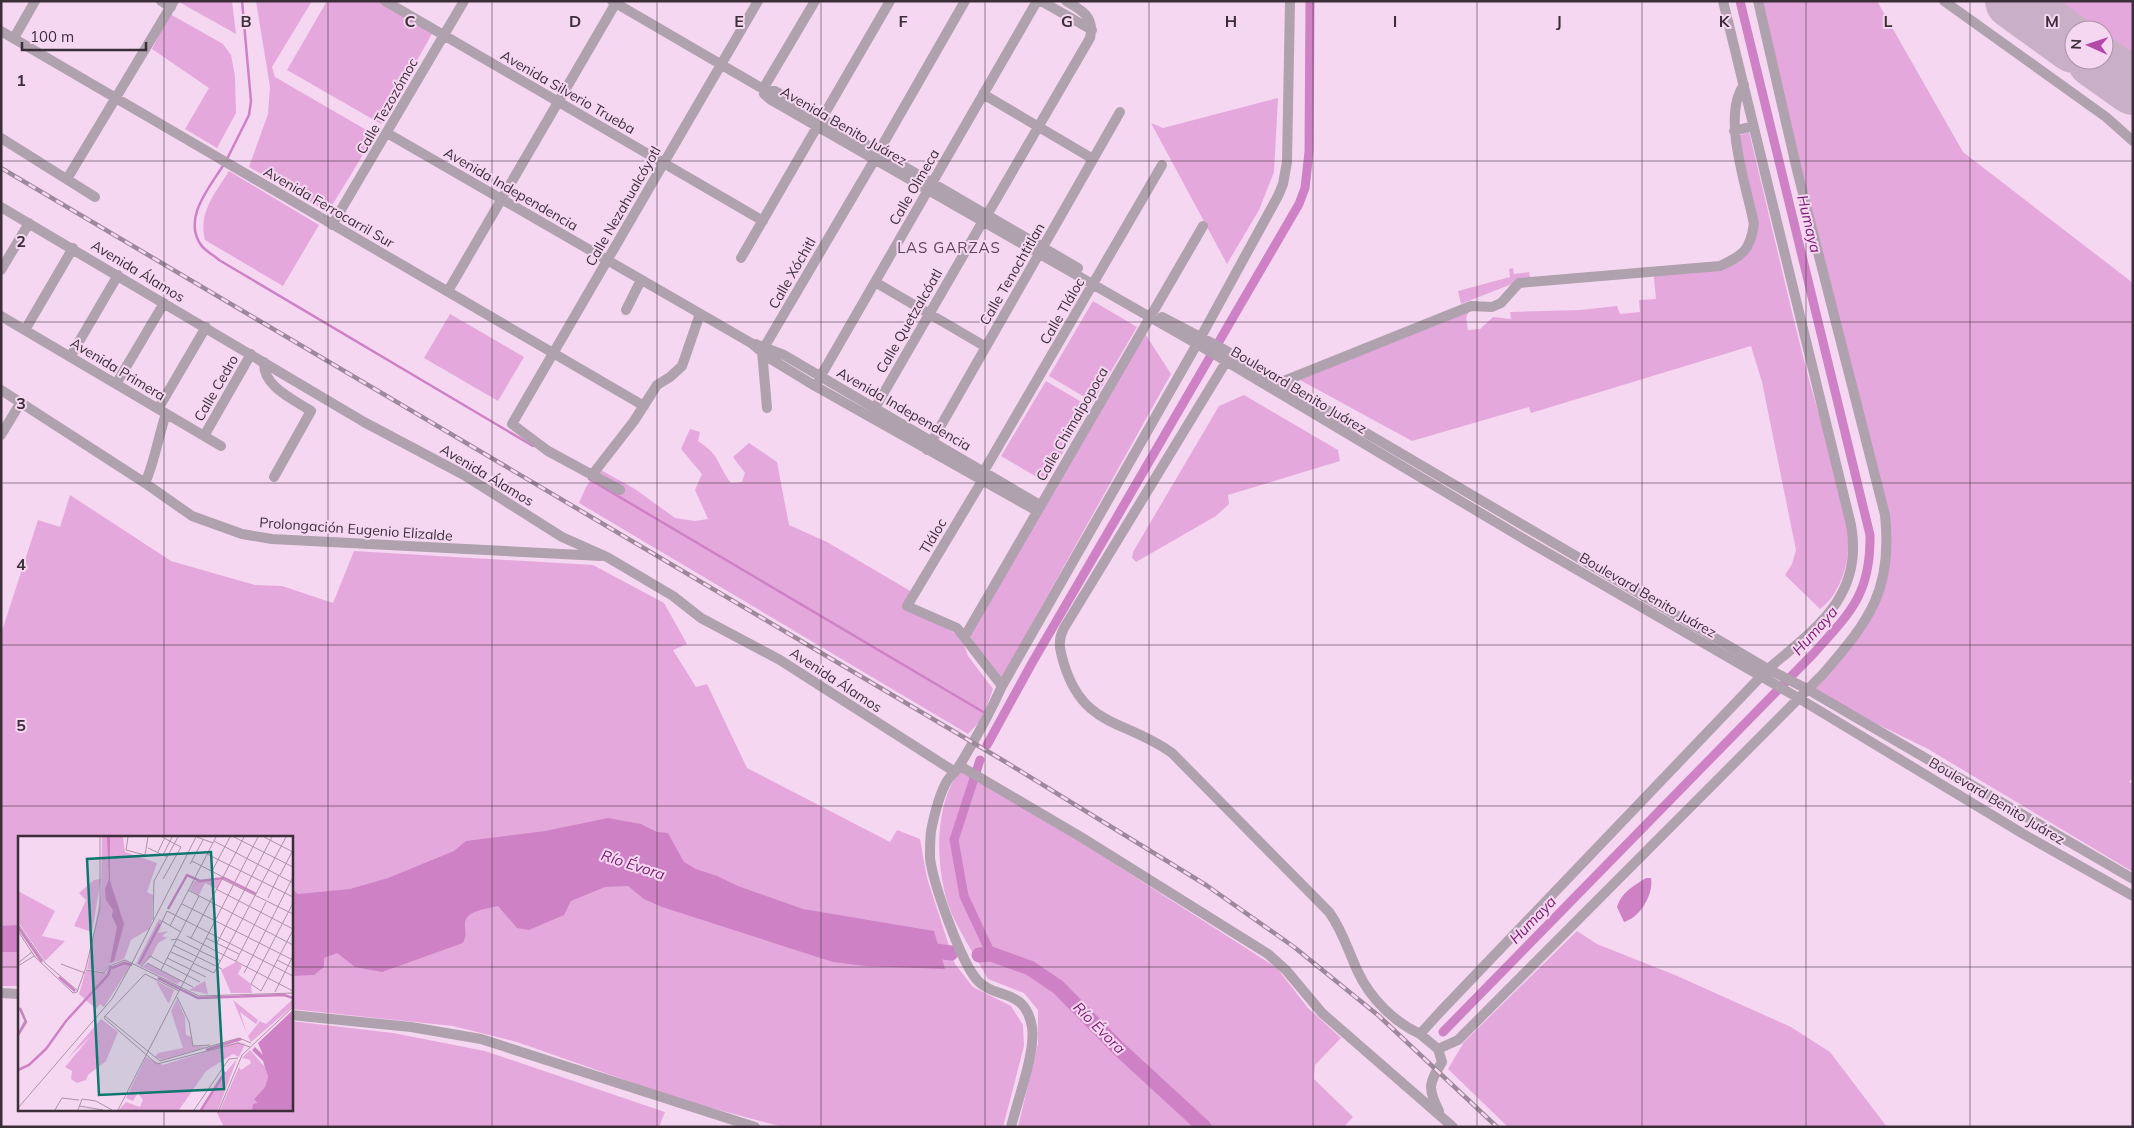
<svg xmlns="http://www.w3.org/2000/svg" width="2134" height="1128" font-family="Mulish,sans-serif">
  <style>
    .green { fill: #e5a8dd }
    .water { fill: #ce82c5 }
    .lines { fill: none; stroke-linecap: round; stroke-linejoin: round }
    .stream { stroke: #ce82c5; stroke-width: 2.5 }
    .canal { stroke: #ce82c5; stroke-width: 9 }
    .river { stroke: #ce82c5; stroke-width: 15 }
    .runway { stroke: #cab0c6; stroke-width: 56 }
    .minor { stroke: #afa1ad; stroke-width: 10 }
    .rail-casing { stroke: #9e889b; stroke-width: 4.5 }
    .rail { stroke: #f6d7f1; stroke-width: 2.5; stroke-dasharray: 8; stroke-linecap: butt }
    .grid { fill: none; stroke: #3b2e39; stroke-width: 1; stroke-opacity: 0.55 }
    .labels { text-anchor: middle; stroke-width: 4; stroke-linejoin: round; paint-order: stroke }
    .street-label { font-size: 14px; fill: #3b2e39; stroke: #f6d7f1 }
    .water-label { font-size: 15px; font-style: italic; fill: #761d71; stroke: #f6d7f1 }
    .neighbourhood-label { font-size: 15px; letter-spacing: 1px; fill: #5e445b; stroke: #f6d7f1 }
    .inset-river { fill: none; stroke: #ce82c5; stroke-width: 2.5 }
    .inset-road { fill: none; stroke: #ab93a7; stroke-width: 1 }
    .view { fill: #0f766e; fill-opacity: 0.15; stroke: #0f766e; stroke-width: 2.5 }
    .inset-edge { fill: none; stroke: #3b2e39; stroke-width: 2.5 }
    .grid-label { font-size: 16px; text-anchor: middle; font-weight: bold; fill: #3b2e39; stroke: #f6d7f1; stroke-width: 4; stroke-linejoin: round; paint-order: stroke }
  </style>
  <rect width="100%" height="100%" fill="#f6d7f1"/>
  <path class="green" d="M179 1H232L236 34 179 2Z
    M256 1H312L272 67 275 77 375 135 328 212 249 167 268 114 270 87Z
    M327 1H379L433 32 381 124 287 70Z
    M1758 1H1877L1963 152 2133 283V778L2129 782 2133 784V872L1928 749 1808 690 1876 605 1888 536Z
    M2030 1H2133V75L2104 55V30H2074V33Z
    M170 14 223 44 231 55 235 76 236 113 217 148 185 129 209 88 152 49Z
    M1278 98 1274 172 1259 210 1227 264 1151 123 1163 128Z
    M1749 132C1769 213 1787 295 1808 376 1821 426 1850 500 1848 550 1847 571 1837 597 1820 609L1785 575 1792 564 1796 550 1762 382 1751 346 1531 413 1529 407 1412 441 1300 380 1470 309 1466 318 1468 330 1480 329 1493 317 1511 319 1510 312 1580 310 1617 306 1620 314 1640 312 1639 300 1656 299 1653 269 1717 265 1751 244 1738 136Z
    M229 171 319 225 283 286 205 240C198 212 215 194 229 171Z
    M1513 268 1514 274 1529 272 1530 277 1461 304 1458 291 1510 277 1509 269Z
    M1093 301 1137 327 1093 402 1049 376Z
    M450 314 524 357 498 401 424 358Z
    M1144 332 1171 374 1000 681 978 655 970 635Z
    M1046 381 1090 407 1045 482 1001 456Z
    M1244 395 1338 450 1340 461 1228 495 1229 504 1216 516 1136 562 1132 558 1133 552 1219 406Z
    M690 429 700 432 698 441C721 456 716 463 731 483L742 482 745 473 733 457 749 443 777 462 789 525 827 542 912 592 903 606 935 621 961 637 968 656 993 689 982 719 968 734 579 503 586 487 599 469 635 489 675 518 695 521 708 519 695 490 702 474 681 449Z
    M70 495 171 561 255 585 282 586 333 603 354 551 593 565 664 603 687 644 673 650 696 687 707 684 747 768 890 842 897 830 920 839 927 878 955 964 973 987 1011 1006 1023 1025 1024 1046 1003 1127H783L682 1100 517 1042 453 1026 291 1009V837H19V986H1V634L38 520 60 527Z
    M960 771 1077 840 1277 968 1308 1008 1341 1038 1315 1065 1314 1079 1353 1117 1344 1127H1018L1038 1043V1010L1024 993 988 979C976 957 961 935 951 912 935 873 933 805 960 771Z
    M1577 931 1597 944 1675 975 1791 1027 1830 1052 1887 1127H1508L1448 1069 1464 1042Z
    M291 1021 393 1033 485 1051 665 1112 659 1127H224L215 1109H291Z"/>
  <path class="water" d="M608 818 641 824 657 832 668 833 684 862 696 869 717 876 738 886 803 909 934 931 945 969 865 966 833 962 662 907 644 899 628 886 605 887 571 901 564 915 529 930 517 928 498 906C488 909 465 910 465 924 465 934 467 933 463 943L382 972 355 967 337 953 324 958V967L314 975 291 976V888L298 894 350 889 388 878 454 851 466 841 545 831Z
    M1646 878H1651C1654 894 1640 918 1624 922L1617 907C1621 893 1633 886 1646 878Z
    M19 925V952H1V926Z"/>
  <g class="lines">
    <path class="stream" d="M227 159 249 115 251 101 242 1
      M224 164C210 187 182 218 201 245 205 251 214 255 219 260L533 446
      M589 479 985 713"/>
    <path class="canal" d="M987 745 1032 663 1299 204 1305 188 1309 152 1310 1
      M980 760 954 840 964 896 991 954
      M1443 1032 1814 653C1851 612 1871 593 1870 535L1740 1"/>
    <path class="river" d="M920 949 951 953
      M979 955 991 954 1030 968 1058 987 1118 1048 1204 1127"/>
    <path class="runway" d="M2013 1 2074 45
      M2095 60 2133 87"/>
    <path class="minor" d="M161 1 171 7
      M385 1 763 221
      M612 1 763 89
      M1041 1 1092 30
      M1723 1 1851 525C1864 596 1816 628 1768 669L1440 1012 1420 1034 1438 1049 1458 1040 1823 674C1870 620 1893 589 1885 515L1797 170 1758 1
      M1944 1 2106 117 2133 141
      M1 31 644 406
      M14 38 35 1
      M763 89 764 94 771 100 1197 344 1529 542 1795 696 2025 835 2133 896
      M763 89 775 91 1078 268
      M763 89 815 1
      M983 94 1093 159
      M1734 131 1753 126
      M387 133 751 343 769 358 815 386 1037 511
      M1 138 95 197
      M879 151 965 1
      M67 179 174 1
      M1 207 364 422 464 475 562 537 607 557 673 596 701 618 780 660 955 772
      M987 215 1090 38C1095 17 1082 10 1066 1
      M332 225 464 1
      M741 258 890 1
      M1 270 29 223
      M875 282 986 347
      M448 291 617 1
      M626 310 641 280
      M1 316 221 446
      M1162 317 1225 350 1768 669 1807 689 2133 879
      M25 330 73 248
      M755 344 784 355 1040 505
      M70 357 118 275
      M1229 357 1064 628C1057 641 1060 650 1064 664 1084 729 1125 719 1172 753L1329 912C1343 931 1348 951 1358 972 1370 998 1394 1022 1420 1034
      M264 362C263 387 293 399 311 411L274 477
      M1279 383 1471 306 1492 307 1501 303 1519 283 1720 266C1743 255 1750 251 1754 224 1747 188 1721 115 1744 85
      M116 384 164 303
      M815 386 1037 1
      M1 390 145 483 192 516 242 534 272 539 601 556
      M767 408 762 351 875 159
      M875 408 983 221
      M158 409 206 327
      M1 435 21 402
      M204 436 251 354
      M927 450 1120 112
      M984 471 1162 165
      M592 475 634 421 657 385 670 377 682 366 700 314
      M982 481 907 606 957 628 1002 686
      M145 483C155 461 158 437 166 414
      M620 490 548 451 512 424 758 1
      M965 636 1203 226
      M960 766 1081 837 1268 954 1286 970 1322 1013 1453 1127
      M1 993 19 994
      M291 1015 411 1027 481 1039 755 1127
      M1438 1049 1442 1062C1429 1083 1427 1088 1439 1111
      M1011 1127C1017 1102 1036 1051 1032 1027 1025 987 996 1000 978 981 961 963 933 883 930 858 930 850 930 839 931 831 934 816 939 795 947 781 951 775 957 770 961 763 976 738 990 713 1002 686L1197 344 1278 196 1283 184 1287 162 1290 1"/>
    <defs>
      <path id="rail" d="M1 168 1004 761 1206 885 1294 947 1379 1016 1497 1127"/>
    </defs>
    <use href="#rail" class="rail-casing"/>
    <use href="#rail" class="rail"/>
  </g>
  <path class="grid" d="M164 1V837M328 1V1127M492 1V1127M657 1V1127M821 1V1127M985 1V1127M1149 1V1127M1313 1V1127M1477 1V1127M1642 1V1127M1806 1V1127M1970 1V1127M1 161H2133M1 322H2133M1 483H2133M1 645H2133M1 806H2133M1 967H19M291 967H2133M164 1109V1127"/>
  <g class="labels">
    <g class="street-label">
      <text transform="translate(568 92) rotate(30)" y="5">Avenida Silverio Trueba</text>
      <text transform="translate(387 106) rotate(-60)" y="5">Calle Tezozómoc</text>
      <text transform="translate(844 126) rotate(30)" y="5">Avenida Benito Juárez</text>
      <text transform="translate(914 187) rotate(-60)" y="5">Calle Olmeca</text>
      <text transform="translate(511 189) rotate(30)" y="5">Avenida Independencia</text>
      <text transform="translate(623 206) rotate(-60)" y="5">Calle Nezahualcóyotl</text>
      <text transform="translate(329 207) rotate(30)" y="5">Avenida Ferrocarril Sur</text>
      <text transform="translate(138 271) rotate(31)" y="5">Avenida Álamos</text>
      <text transform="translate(792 273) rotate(-60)" y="5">Calle Xóchitl</text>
      <text transform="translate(1012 274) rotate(-60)" y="5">Calle Tenochtitlan</text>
      <text transform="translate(1062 311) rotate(-60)" y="5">Calle Tláloc</text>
      <text transform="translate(909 321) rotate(-60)" y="5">Calle Quetzalcóatl</text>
      <text transform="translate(118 369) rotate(31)" y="5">Avenida Primera</text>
      <text transform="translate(216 388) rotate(-60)" y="5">Calle Cedro</text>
      <text transform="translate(1299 390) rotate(31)" y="5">Boulevard Benito Juárez</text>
      <text transform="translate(904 409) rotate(30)" y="5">Avenida Independencia</text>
      <text transform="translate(1072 424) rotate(-60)" y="5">Calle Chimalpopoca</text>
      <text transform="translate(487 475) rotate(31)" y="5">Avenida Álamos</text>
      <text transform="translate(356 529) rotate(4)" y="5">Prolongación Eugenio Elizalde</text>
      <text transform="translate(933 536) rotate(-59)" y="5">Tláloc</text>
      <text transform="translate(1648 595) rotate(30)" y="5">Boulevard Benito Juárez</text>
      <text transform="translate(836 680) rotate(33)" y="5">Avenida Álamos</text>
      <text transform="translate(1997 801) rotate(31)" y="5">Boulevard Benito Juárez</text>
    </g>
    <g class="water-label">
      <text transform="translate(1809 224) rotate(76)" y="5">Humaya</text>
      <text transform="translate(1815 631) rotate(-48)" y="5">Humaya</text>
      <text transform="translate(633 865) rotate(18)" y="5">Río Évora</text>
      <text transform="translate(1533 920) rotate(-46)" y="5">Humaya</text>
      <text transform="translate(1099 1028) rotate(45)" y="5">Río Évora</text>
    </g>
    <g class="neighbourhood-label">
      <text x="949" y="253">LAS GARZAS</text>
    </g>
  </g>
  <g transform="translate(18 836)">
    <rect width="275" height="275" fill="#f6d7f1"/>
    <path d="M84 1H105L107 16 139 27 129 56 135 59 134 85 131 93 113 104 106 123 92 128 86 136 69 133 83 58ZM83 43 74 96 56 90 68 64 61 57 76 44ZM204 44 199 53 187 47 181 59 172 54 176 45ZM0 55 37 75 24 100 47 105 27 125 0 86ZM141 83 145 85 140 97 150 95 144 100 149 102 140 107 133 121 123 130 118 128ZM107 125 114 127 86 171 82 168 78 173 61 158 68 134 88 137 91 131ZM218 126 224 130 220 138 233 148 234 157H213L203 134ZM129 127 163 145 159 148 124 131ZM138 145 156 154 151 167H150ZM187 145 190 158 171 154ZM159 163 167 181 168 199 173 201 175 210 189 211 143 224 137 221 140 217 165 212 153 175ZM275 163V170L233 206 230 200 242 185 248 188ZM215 164 240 184 238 188 222 176 229 198ZM83 183 100 196 95 208 88 225 70 239 68 244 59 247 53 243 54 235 47 231 73 200 49 223ZM220 206 227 208 221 221 215 218 188 235 161 274H101L108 266 122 271 125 264 120 257 115 265 108 262 128 221 145 229ZM232 214 247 231 250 241 247 251 236 263 239 267 234 274H202L221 231 223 234 233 227 232 224 224 222ZM219 223 200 274H184L208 236Z" fill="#e5a8dd"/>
    <path d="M89 1H92V45L106 88 96 125 92 127 99 91 94 80 95 74 88 64 87 53 91 43ZM275 174V274H234L235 268 239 267 236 263 247 251 250 241 245 225 234 214 237 211 245 219 240 207Z" fill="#ce82c5"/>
    <path class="inset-river" d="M150 73 169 39 182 45 206 42 238 58M0 91 24 126M121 128 142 88M94 132 106 127 114 129M41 141 57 155M140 142 180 162 266 159 275 162M0 199 8 186 2 172M188 214 223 203M0 234 11 229 28 213 48 185 90 139 93 130M183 274 207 236"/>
    <path class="inset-road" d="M110 1 108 14 127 19 130 1M144 1 163 11 145 43M179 1 195 7M216 1 275 31M246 1 275 16M196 5 275 47M130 12 149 21M140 16 147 1M189 18 275 61M145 19 154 1M174 25 205 41M172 28 185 4M194 35 212 1M262 39 275 14M204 43 275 78M198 53 275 93M170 54 275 109M250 62 261 39M164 68 275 124M135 84 136 45 160 1M144 85 163 96M0 88 27 127 60 155M143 88 149 75 275 140M152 90 198 1M0 95 17 121M169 100 275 155M173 102 226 1M188 102 221 118M153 104 159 103 181 114M199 107 254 1M155 109 204 133M182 115 203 125M153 116 175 126M149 122 188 141M259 124 275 132M218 125 248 66M0 127 14 116M114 127 178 1M129 127 175 151M175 127 196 137M43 128 67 137M147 128 182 146M0 130 16 120 55 157 59 156 68 131 82 72V1M123 131 132 120 146 128M68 134 86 137 91 130 107 124 181 160 275 157M143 134 181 60M196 137 268 1M226 137 275 41M243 155 233 148 275 67M243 155 275 94M257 156 275 120M159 161 171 186 175 210 192 209M0 170 7 184 0 198M87 180 127 138 161 155M232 211 220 207 139 228 86 182 87 180 142 225 221 202 233 207M61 270 85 274M0 272 94 163 114 127M37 274 44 262 61 264M60 274 64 263 78 265 94 274M100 274 240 1M176 274 211 223 220 222M201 274 224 219 275 171"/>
    <path class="view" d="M193 16 206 253 81 259 69 23Z"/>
    <rect width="275" height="275" class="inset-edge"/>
  </g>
  <g class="grid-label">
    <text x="246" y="27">B</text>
    <text x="410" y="27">C</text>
    <text x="575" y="27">D</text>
    <text x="739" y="27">E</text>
    <text x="903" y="27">F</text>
    <text x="1067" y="27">G</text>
    <text x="1231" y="27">H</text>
    <text x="1395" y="27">I</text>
    <text x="1559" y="27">J</text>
    <text x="1724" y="27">K</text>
    <text x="1888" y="27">L</text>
    <text x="2052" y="27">M</text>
    <text x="21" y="86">1</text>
    <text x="21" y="247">2</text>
    <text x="21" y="409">3</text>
    <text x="21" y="570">4</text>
    <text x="21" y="731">5</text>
  </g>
  <rect width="2134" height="1128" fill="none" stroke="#3b2e39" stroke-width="5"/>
  <g transform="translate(2089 45) rotate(273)"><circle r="24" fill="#f6d7f1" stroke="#ab93a7"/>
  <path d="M0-4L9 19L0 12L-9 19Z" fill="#b248aa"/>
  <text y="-8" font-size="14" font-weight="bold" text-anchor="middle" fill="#3b2e39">N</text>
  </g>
  <path d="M22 42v8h124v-8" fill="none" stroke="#3b2e39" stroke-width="2.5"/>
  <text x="30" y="42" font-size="15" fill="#3b2e39" stroke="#f6d7f1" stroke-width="4" paint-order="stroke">100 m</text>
</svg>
